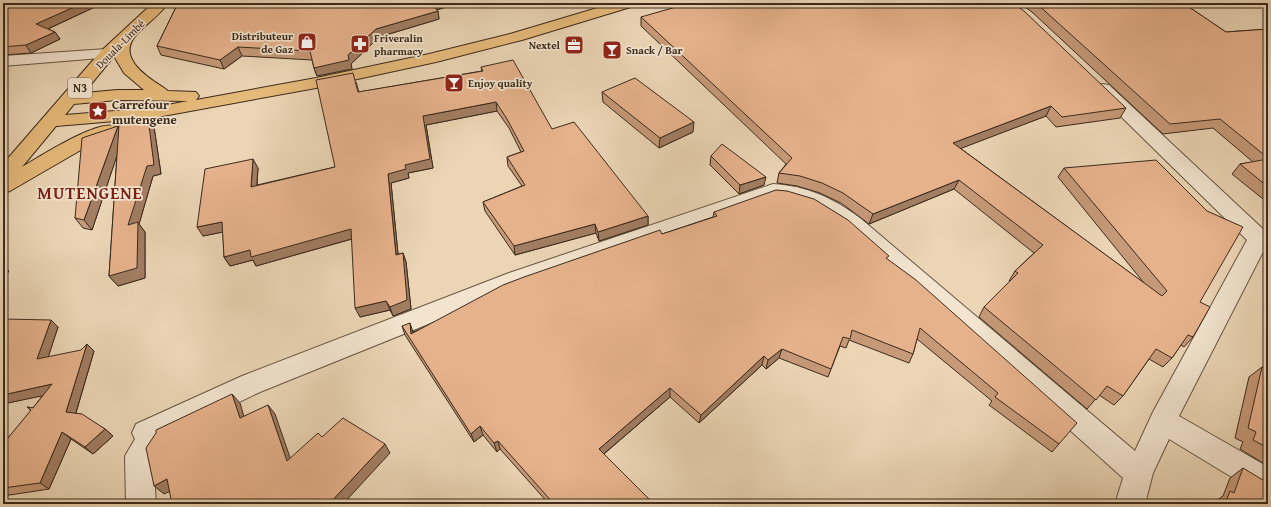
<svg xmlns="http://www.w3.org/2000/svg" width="1271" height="507" font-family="'Gentium Book Plus',serif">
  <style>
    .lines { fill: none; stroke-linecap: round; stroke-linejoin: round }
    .minor-casing { stroke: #675542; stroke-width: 2 }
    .trunk-casing { stroke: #3b2a1c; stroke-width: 2 }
    .minor { fill: #f2e4cf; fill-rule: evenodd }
    .trunk { fill: #e6ba7a; fill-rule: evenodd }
    .wall { fill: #c69978; stroke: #3b2a1c }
    .shaded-wall { fill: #a17d62; stroke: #3b2a1c }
    .building { fill: #e6b28c; stroke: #3b2a1c }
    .labels { text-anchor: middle; stroke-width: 3.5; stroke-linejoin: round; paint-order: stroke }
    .far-poi-label { font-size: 11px; font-weight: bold; fill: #3b2a1c; stroke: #f2e4cf; text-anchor: start }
    .far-street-label { font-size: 11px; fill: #3b2a1c; stroke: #f2e4cf }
    .shield { fill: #f2e4cf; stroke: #726252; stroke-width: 1 }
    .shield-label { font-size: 12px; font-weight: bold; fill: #3b2a1c }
    .poi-label { font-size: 13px; font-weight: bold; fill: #3b2a1c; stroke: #f2e4cf; text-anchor: start }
    .district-label { font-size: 17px; font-weight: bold; letter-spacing: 1px; fill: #7a1f14; stroke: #f2e4cf }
  </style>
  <rect width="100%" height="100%" fill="#ebd5b5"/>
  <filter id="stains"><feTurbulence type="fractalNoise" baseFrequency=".005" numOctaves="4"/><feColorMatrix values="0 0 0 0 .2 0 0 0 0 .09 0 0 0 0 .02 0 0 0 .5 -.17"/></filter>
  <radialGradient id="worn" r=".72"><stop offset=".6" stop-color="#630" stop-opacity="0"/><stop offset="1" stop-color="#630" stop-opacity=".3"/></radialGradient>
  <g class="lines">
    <defs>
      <path id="minor" d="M107 49 113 51 115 54 113 57 3 66V56Z
        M1103 84 1109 85 1264 230H1268V246H1266L1179 416 1268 467V497L1258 493 1169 439 1153 473 1145 504H1115L1123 478 846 228C822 210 805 200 774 198L525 285 260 392 163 438 164 441 153 459 156 504H126L125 456 135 439 132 433 136 424 242 376 509 273 773 184C807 186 833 198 860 218L1135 451 1153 412 1247 240 1097 93 1094 89 1097 85Z"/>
      <path id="trunk" d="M153 3H168C160 15 147 23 137 34 115 57 147 77 164 88L168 91 196 92 199 96 196 100 316 78 429 54 510 34 614 3H636L634 6 522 40 436 62 316 88 152 118 56 126 22 167C41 156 95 121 114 126L117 130 114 134 86 147 10 191 3 193V164L101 51ZM114 56 124 73 144 90H117L84 93ZM117 100 188 101 152 108 65 115 74 104Z"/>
    </defs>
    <use href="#minor" class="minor-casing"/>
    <use href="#trunk" class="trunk-casing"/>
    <use href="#minor" class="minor"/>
    <use href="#trunk" class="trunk"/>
  </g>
  <path class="wall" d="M3 3 97 6 48 29 55 32 60 39 31 53 3 55Z
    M178 3H459L437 10 438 11 439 19 379 37 351 64 352 69 317 76 314 68 312 60 242 56 224 69 161 55 157 46Z
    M1019 3H1183L1226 32 1268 29V203L1232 174 1240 164 1253 162 1213 128 1163 134 1032 12Z
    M641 17 1126 108 1120 118 1056 127 1046 116 960 148 1144 283 1058 177 1064 168 1200 302 1193 337 1184 347 1181 345 1172 358 1163 367 1149 359 1123 396 1114 405 1099 395 1087 409 979 317 984 307 1010 281H1009L1015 271 1034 253 954 189 869 224 841 203 820 193 797 186 777 183 779 173 786 164 641 26Z
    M481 67 552 129 648 216V225L599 241 596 233 515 255 485 211 483 202 522 186 508 166 507 157 521 152 509 128 497 111 426 125 433 168 408 173 409 178 391 183 398 254 403 253 406 262 411 309 393 316 390 310 360 317 352 239 256 266 253 260 230 266 224 257 223 232 203 236 258 168 257 185 335 167 356 82 359 92 482 71Z
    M602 92 693 132 659 148 603 102Z
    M118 126 119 128 154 127 161 174 153 176 139 224 145 232V278L118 286 109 276 117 155 92 230 83 228 75 218Z
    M711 156 764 185 739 194 710 165Z
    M714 212 887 259 1059 444 1052 452 989 405 992 401 917 339 913 354 909 363 849 340 846 348 840 346 828 377 779 358 766 369 762 365 699 423 670 397 604 454 649 504H549L500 449 497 452 483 435 474 442 405 335 402 326 413 332 662 234 713 217Z
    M58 327 48 357 94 351 76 413 105 429 113 436 93 454 71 439 49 489 3 496V444L31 411 27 407 33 408 43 395 3 404Z
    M1262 367 1268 370V466L1240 449 1243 442 1235 438 1249 377Z
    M1243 468 1268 504H1215L1217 500 1223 496 1230 478Z"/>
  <path class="shaded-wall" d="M83 3H96L97 6 41 32 36 24Z
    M430 3H459L432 11Z
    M438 11 439 19 379 37 351 64 352 69 317 76 314 68 348 55 376 29Z
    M55 32 60 39 31 53 26 45Z
    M238 47 242 56 224 69 220 60Z
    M496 102 497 111 426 125 433 168 408 173 409 178 391 183 399 264 396 255 388 174 405 165 423 116Z
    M1051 106 1046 116 949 153 953 143Z
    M148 118 154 127 161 174 153 176 139 224 145 232V278L118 286 109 276 128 225Z
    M694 122 693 132 659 148 660 138Z
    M118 126 124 135 92 230 84 220Z
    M253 159 258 168 256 196 251 187Z
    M766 177 764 185 739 194 740 185Z
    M959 180 954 189 869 224 873 214Z
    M648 216V225L599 241 598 232Z
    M222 222 228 231 203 236 197 227Z
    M595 224 596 233 515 255 514 246Z
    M351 229 355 238 256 266 253 260 230 266 224 257 250 250Z
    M403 253 406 262 411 309 393 316 390 307Z
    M3 265 9 271 3 280Z
    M386 301 390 310 360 317 355 308Z
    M51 320 58 327 45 367 37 359Z
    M410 323 413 332 414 343 411 334Z
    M87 344 94 351 74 419 66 412Z
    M782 349 779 358 766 369 768 360Z
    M764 356 762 365 699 423 701 415Z
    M52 384 61 392 3 404V395Z
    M670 388V397L600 457 599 449Z
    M232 394 240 403 247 427 240 418Z
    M268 405 275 414 294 469 287 461Z
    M480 426 483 435 474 442 471 434Z
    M105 429 113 436 93 454 85 447Z
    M62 432 71 439 49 489 40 483Z
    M498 441 500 449 497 452 494 443Z
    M385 444 390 453 343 504H329Z
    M167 479 177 488 164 494 154 486Z
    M649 499V504H644Z"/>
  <path class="building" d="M3 3H83L36 24 55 32 26 45 3 47Z
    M178 3H430L438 11 376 29 348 55 349 60 314 68 310 51 238 47 220 60 157 46Z
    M690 3H1013L1024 11 1126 108 1062 117 1051 106 953 143 1162 296 1167 291 1064 168 1156 160 1207 211 1243 227 1200 302 1210 307 1193 337 1188 335 1172 358 1156 349 1123 396 1107 386 1096 400 984 307 1018 273 1015 271 1043 245 959 180 873 214 843 193 822 183 800 176 779 173 792 158 641 17Z
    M1036 3H1183L1226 32 1268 29V158L1220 119 1170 124Z
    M513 60 552 129 574 122 648 216 598 232 595 224 514 246 483 202 525 185 507 157 524 151 507 119 496 102 423 116 430 159 405 165 406 169 388 174 396 255 403 253 407 300 390 307 386 301 355 308 351 229 251 257 250 250 224 257 222 222 197 227 205 169 253 159 251 187 335 167 316 80 353 73 358 92 483 71 481 67Z
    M635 78 694 122 660 138 602 92Z
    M148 118 154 165 147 166 128 225 138 222 137 268 109 276 119 125Z
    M118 126 84 220 75 218 82 138Z
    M722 144 766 177 740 185 711 156Z
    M1268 159V187L1240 164Z
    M776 190 787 191 814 199 848 220 889 256 886 258 916 280 1077 423 1059 444 995 397 998 393 920 328 913 354 852 330 850 339 843 337 831 369 782 349 768 360 764 356 701 415 670 388 599 449 649 499 644 504H554L498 441 494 443 480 426 471 434 402 326 410 323 411 334 503 285 524 277 660 230 662 234 717 216 714 212Z
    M3 319 51 320 37 359 81 350 87 344 66 412 82 414 105 429 85 447 62 432 40 483 3 488V444L31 410 27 407 33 408 52 384 3 395Z
    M1262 367 1268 370V448L1253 440 1256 432 1248 428Z
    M232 394 240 418 268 405 287 461 318 433 322 437 343 418 385 444 329 504H172L167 479 154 486 146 448 156 433V430Z
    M1243 468 1268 483V504H1225L1230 491 1234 493Z"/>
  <defs>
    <symbol id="shop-square" viewBox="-11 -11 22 22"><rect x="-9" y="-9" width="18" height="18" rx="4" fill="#8f2418" stroke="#f2e4cf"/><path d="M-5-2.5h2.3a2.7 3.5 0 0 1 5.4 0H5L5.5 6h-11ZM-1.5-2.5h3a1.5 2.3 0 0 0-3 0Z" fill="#fff"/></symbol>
    <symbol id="pharmacy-square" viewBox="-11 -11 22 22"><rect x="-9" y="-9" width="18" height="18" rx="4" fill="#8f2418" stroke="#f2e4cf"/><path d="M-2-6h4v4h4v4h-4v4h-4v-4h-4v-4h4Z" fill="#fff"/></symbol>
    <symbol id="office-square" viewBox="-11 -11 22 22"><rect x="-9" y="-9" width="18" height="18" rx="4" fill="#8f2418" stroke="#f2e4cf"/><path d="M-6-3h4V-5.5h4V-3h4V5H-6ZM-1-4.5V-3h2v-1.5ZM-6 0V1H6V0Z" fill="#fff"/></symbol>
    <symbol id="bar-square" viewBox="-11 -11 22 22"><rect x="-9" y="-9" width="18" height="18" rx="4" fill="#8f2418" stroke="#f2e4cf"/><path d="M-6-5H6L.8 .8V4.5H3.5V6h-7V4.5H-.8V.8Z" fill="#fff"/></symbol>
    <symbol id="sight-square" viewBox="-11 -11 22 22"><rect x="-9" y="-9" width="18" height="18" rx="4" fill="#8f2418" stroke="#f2e4cf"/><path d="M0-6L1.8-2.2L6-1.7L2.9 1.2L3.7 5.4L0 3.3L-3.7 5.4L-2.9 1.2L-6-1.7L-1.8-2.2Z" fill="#fff"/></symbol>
  </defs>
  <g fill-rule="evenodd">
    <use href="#shop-square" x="296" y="31" width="22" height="22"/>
    <use href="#pharmacy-square" x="349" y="33" width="22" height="22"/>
    <use href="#office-square" x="563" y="34" width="22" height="22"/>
    <use href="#bar-square" x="601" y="39" width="22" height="22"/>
    <use href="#bar-square" x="443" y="72" width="22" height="22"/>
    <use href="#sight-square" x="87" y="100" width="22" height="22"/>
  </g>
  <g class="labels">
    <g class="far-poi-label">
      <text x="293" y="40" text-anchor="end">Distributeur<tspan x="293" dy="13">de Gaz</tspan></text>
      <text x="374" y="42">Friveralin<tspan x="374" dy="13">pharmacy</tspan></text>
      <text x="560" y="49" text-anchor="end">Nextel</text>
      <text x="626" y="54">Snack / Bar</text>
      <text x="468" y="87">Enjoy quality</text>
    </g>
    <g class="far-street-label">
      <text transform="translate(120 44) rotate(-45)" y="4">Douala-Limbé</text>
    </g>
    <rect class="shield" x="68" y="78" width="24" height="20" rx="3"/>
    <g class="shield-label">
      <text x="80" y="92">N3</text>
    </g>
    <g class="poi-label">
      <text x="112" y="109">Carrefour<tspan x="112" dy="15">mutengene</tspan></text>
    </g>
    <g class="district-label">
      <text x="90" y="199">MUTENGENE</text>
    </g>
  </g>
  <rect width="1271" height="507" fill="none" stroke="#ebd5b5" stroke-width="16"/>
  <rect x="4" y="4" width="1263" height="499" fill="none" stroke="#3b2a1c" stroke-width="2"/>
  <rect x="8" y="8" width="1255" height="491" fill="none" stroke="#3b2a1c"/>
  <rect width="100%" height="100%" filter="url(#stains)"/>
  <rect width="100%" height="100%" fill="url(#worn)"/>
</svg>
